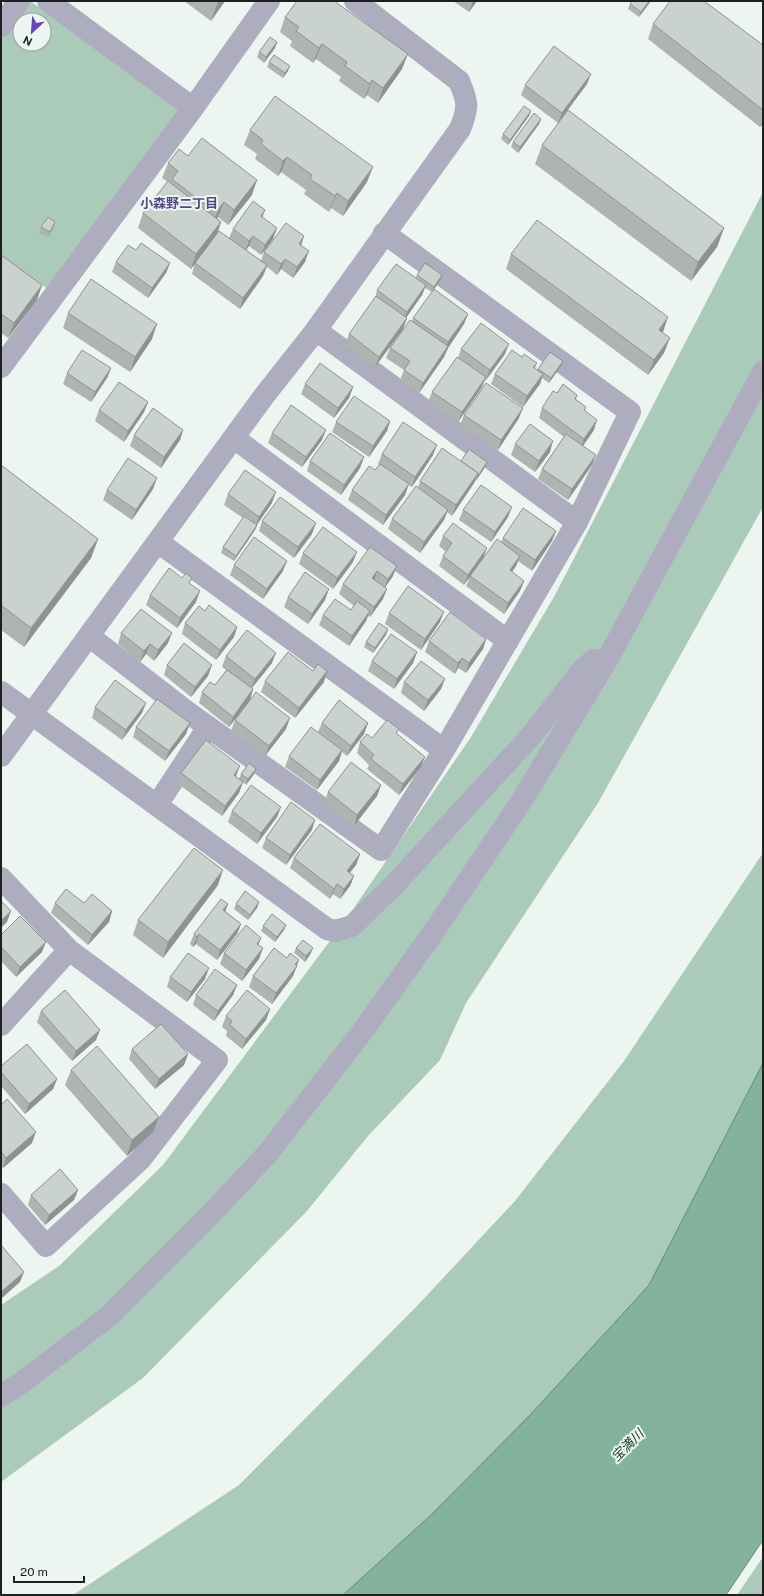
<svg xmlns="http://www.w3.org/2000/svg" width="764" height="1596" font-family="'Public Sans','Noto Sans JP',sans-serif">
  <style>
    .green { fill: #aacaba; fill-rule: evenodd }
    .water { fill: #83b39c; stroke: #648776 }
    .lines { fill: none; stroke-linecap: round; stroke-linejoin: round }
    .minor { stroke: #aeacbf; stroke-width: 22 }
    .tertiary { stroke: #aeacbf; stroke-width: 22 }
    .wall { fill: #aeb5b1 }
    .shaded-wall { fill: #8d9390 }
    .building { fill: #cad2ce; stroke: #8d9390 }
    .labels { text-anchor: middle; stroke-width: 4; stroke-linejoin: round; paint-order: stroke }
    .neighbourhood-label { font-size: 13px; font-weight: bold; fill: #554886; stroke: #edf5f1 }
    .water-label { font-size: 13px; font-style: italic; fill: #083323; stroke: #edf5f1 }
  </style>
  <rect width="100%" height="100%" fill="#edf5f1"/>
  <path class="green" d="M25 1H30L186 111 52 292 1 256V35ZM20 20H44V44H20Z
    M763 192V507L598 803 466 1003 440 1060 368 1136 307 1211 143 1378 1 1482V1305L59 1266 163 1165 347 918 471 737 555 595Z
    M763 853V1063L649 1285 532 1413 431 1515 343 1595H73L239 1485 417 1306 515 1201 624 1061Z
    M763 1557V1595H737Z"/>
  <path class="water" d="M763 1063V1540L726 1595H343L431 1515 532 1413 649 1285Z"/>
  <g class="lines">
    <path class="minor" d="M48 1 193 108
      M1 26 19 1
      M316 330 577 522
      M1 367 193 108 269 1
      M234 438 508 641
      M158 542 444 750
      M89 636 186 711 381 850 444 750 577 522 630 412 384 233
      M1 756 31 715
      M157 805 208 727
      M1 878 69 950 217 1060 140 1160 46 1246 1 1194
      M335 931 352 926 394 885 531 736 583 669 594 660H607
      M1 1025 69 950
      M1 1396 21 1383 109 1316 209 1216 268 1153 362 1032 435 930 524 797 607 660 763 372"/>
    <path class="tertiary" d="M1 692 327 929 335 931
      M31 715 264 396 316 330 460 129C469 107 468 102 459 81L355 1"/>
  </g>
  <path class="wall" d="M184 1H225L211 21Z
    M453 1H477L469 12Z
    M632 1H651L639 17 628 9 630 4Z
    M285 17 402 69 378 103 367 95 364 99 339 81 341 77 316 59 313 63 290 46 292 41 280 32Z
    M653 24 763 45V124L760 127 648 39Z
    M277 42 275 48 264 63 257 57 259 52Z
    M269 62 288 71 283 78 267 67Z
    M587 84 558 123 521 95 525 85Z
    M531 111 529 116 508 145 501 139 503 134Z
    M541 119 539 124 518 153 511 147 513 142Z
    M250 130 367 182 343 216 331 208 329 212 304 194 306 190 281 172 278 176 255 159 257 154 244 145Z
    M542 145 724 228 717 247 691 281 535 164Z
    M188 156 252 195 228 225 218 217 217 218 221 222 217 234 229 238 233 229 263 217 273 239 261 255 249 246 246 250 261 261 264 252 301 245 305 262 293 278 281 269 277 275 267 267 263 276 240 309 192 274 195 263 202 255 191 269 138 228 143 213 168 182 162 178 168 163Z
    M41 227 53 228 48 237 39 233Z
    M511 254 663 332H662L664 353 648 375 506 269Z
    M1 255 42 285 37 300 8 338 1 333Z
    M116 262 170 263 166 273 148 298 112 272Z
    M417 275 440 281 434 289 468 314 464 324 448 348 444 357 419 393 400 380 404 370 386 358 390 348 412 321 413 318 432 292 425 288 422 295 406 318H407L403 329 375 367 345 345 349 334 375 298 377 290 415 278Z
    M68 313 152 339 130 372 63 328Z
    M461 349 505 354 486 380H485L482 387 458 422 428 402 432 392 458 358Z
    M522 357 537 363 535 368 538 370V369L561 366 549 383 542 378 540 384 523 407 491 384 495 374Z
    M111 368 107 378 91 402 63 384 67 373Z
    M305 384 353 387 349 398 334 418 301 394Z
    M557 393 577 395 576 399 586 407 585 410 594 430 583 446 596 455 592 465 568 500 538 479 542 469 564 437 539 418 542 408Z
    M148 402 144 412 124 442 95 421 99 410Z
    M464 415 519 418 498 450 460 425Z
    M390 421 387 431 369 457 332 432 336 422Z
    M183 430 180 440 161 468 130 446 134 435Z
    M272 433 322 440 302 467 268 443Z
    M515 444 550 452 535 472 511 455Z
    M382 454 433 455 412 487 408 485 405 495 383 525 348 500 352 490 375 470 379 465 378 464Z
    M364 457 360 468 341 495 307 471 310 461Z
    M461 461 487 462 485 467 452 516 447 512 444 520 420 553 388 529 392 519 418 488 420 481Z
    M1 465 98 539 91 558 24 647 1 630Z
    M153 489 132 520 103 500 107 490Z
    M228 494 272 503 257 525 255 530 234 561 221 553 223 547 243 518 224 505Z
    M463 510 508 517 491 542 459 520Z
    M262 521 312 534 294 558 259 531Z
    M556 531 552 541 532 571 518 561 516 566 512 572 524 581 520 591 504 614 466 586 470 577 464 585 439 566 443 556 446 552 439 546 443 536 483 558 501 542 503 538Z
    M370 547 393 576 385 587 383 599 370 617 368 616 366 621 349 646 319 625 323 615 351 610 354 606 339 594 343 584Z
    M303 553 353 562 333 589 299 564Z
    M234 565 283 571 263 599 230 575Z
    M190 584 196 602 177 628 146 605 150 595Z
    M288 597 325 600 308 624 284 607Z
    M205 611 237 627 234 637 216 660 182 634 185 623Z
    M389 613 440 622 421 650 385 624Z
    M388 629 386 635 373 653 364 647 366 642Z
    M121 633 168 643 154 661 146 654 140 662 118 644Z
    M486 639 483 649 466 673 458 668 455 674 425 652 429 641Z
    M417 652 413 663 394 689 368 671 372 661Z
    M226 656 272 663 252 688 253 689 250 700 229 727 199 703 202 692 215 685 226 670 222 667Z
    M167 665 208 676 191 697 164 675Z
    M313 671 324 682 295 718 261 692 265 681Z
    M404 682 441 689 424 711 401 693Z
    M146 703 142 713 122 740 92 718 95 707Z
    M235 720 286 729 265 756 231 731Z
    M190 723 186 734 165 761 133 737 136 727Z
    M322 723H368L364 734 347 756 342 752 339 761 317 790 285 767 289 756 318 732Z
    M397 734 421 767 399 795 367 769 369 765 357 753 360 742 372 738Z
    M256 769 254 774 246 785 243 782 239 793 222 816 178 784 181 773 236 776V777L239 779 241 774Z
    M381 785 377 796 354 826 324 803 328 792Z
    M232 811 277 817 257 844 228 822Z
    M312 830 286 865 262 848 266 838Z
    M360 854 356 865 350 873 354 876 350 886 340 899 333 894 330 899 290 868 294 858Z
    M218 885 163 958 133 935 138 920Z
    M259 902 257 908 248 920 234 909 236 904Z
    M55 903 112 911 109 922 88 945 51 913Z
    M228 904 225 911 241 924 237 934 217 960 196 944 193 947 190 944 194 934Z
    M263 926 284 930 275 942 261 931Z
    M1 935 42 952 16 977 1 961Z
    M259 945 263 948 259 959 242 981 220 964 224 953Z
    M296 948 311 953 305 962 294 953Z
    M287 958 299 960 297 965V966L293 976 272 1004 249 987 253 976Z
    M170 977 205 979 187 1002 167 987Z
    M237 985 233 995 214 1021 193 1005 196 995Z
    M270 1009 266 1020 242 1049 226 1036 227 1031 222 1027 226 1016Z
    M41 1011 96 1040 72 1061 37 1022Z
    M132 1049 188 1054 184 1065 155 1089 129 1059Z
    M1 1066 57 1079 53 1089 25 1114 1 1086Z
    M71 1070 159 1117 153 1132 127 1156 65 1085Z
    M1 1105 32 1143 3 1168 1 1166Z
    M78 1190 74 1200 45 1225 28 1205 31 1195Z"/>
  <path class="shaded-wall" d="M218 1H225L211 21 218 2Z
    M473 1H477L469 12Z
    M649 1H651L639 17 641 12Z
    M277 42 275 48 264 63 266 57Z
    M322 44 316 59 313 63 319 48Z
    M408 54 402 69 378 103 383 88Z
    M290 66 288 71 283 78 285 73Z
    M591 74 587 84 558 123 562 113Z
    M372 80 367 95 364 99 370 84Z
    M531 111 529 116 508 145 510 140Z
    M541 119 539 124 518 153 520 147Z
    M763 120V124L760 127Z
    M287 157 281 172 278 176 283 161Z
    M373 167 367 182 343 216 348 201Z
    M257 180 252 195 228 225 234 210Z
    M337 193 331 208 329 212 335 196Z
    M224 202 218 217 212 225 218 210Z
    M265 210 261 221V216Z
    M55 222 53 228 48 237 50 232Z
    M221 222 216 237 191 269 196 254Z
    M277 228 273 239 261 255 265 245Z
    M724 228 717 247 691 281 698 262Z
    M253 236 249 246 245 252 249 241Z
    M304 236 301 246 299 244Z
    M309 251 305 262 293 278 297 267Z
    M285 259 281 269 277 275 281 264Z
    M170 263 166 273 148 298 152 288Z
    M267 265 263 276 240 309 243 298Z
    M442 275 440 281 432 292 434 287Z
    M42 285 37 300 8 338 14 323Z
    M426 285 422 295 403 322 407 312Z
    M468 314 464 324 448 348 444 357 419 393 423 383 444 351 448 342Z
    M668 317 663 332 653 345 659 330Z
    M407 318 403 329 375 367 379 357Z
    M157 324 152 339 130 372 135 357Z
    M670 338 664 353 648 375 654 360Z
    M509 344 505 354 486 380 490 370Z
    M563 361 561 366 549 383 551 378Z
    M111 368 107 378 91 402 95 392Z
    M543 374 540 384 523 407 527 396Z
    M486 377 482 387 458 422 462 412Z
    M353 387 349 398 334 418 338 408Z
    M148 402 144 412 124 442 128 431Z
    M523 408 519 418 498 450 501 440Z
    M597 420 594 430 580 450 584 439Z
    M390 421 387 431 369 457 373 446Z
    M183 430 180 440 161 468 164 457Z
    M326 430 322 440 302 467 306 457Z
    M553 441 550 452 535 472 539 461Z
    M437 445 433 455 412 487 415 477Z
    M596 455 592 465 568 500 572 489Z
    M364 457 360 468 341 495 344 485Z
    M487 462 485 467 476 481 478 476Z
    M478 473 474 483 452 516 456 505Z
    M157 478 153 489 132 520 136 510Z
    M409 484 405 495 383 525 386 515Z
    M276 492 272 503 255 527 259 517Z
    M512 507 508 517 491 542 495 532Z
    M448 510 444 520 420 553 424 542Z
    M316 523 312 534 294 558 298 547Z
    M257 525 255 530 234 561 236 556Z
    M556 531 552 541 532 571 535 560Z
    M98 539 91 558 24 647 31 628Z
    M487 548 483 559 464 585 468 575Z
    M357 552 353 562 333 589 337 578Z
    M520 556 516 566 506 580 510 570Z
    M287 561 283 571 263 599 267 589Z
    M397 566 393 576 384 589 388 579Z
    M377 571 374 582 372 578Z
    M524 581 520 591 504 614 508 603Z
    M329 589 325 600 308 624 312 614Z
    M387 589 383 599 370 617 374 607Z
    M200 591 196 602 177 628 180 618Z
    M370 611 366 621 349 646 352 636Z
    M444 612 440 622 421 650 425 639Z
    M237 627 234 637 216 660 220 650Z
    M388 629 386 635 373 653 375 648Z
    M172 633 168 643 154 661 158 650Z
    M486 639 483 649 466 673 469 663Z
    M150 644 146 654 140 662 144 651Z
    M417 652 413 663 394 689 397 679Z
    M276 653 272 663 251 689 255 679Z
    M462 658 458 668 455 674 458 663Z
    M212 665 208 676 191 697 195 687Z
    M327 671 324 682 295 718 299 708Z
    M445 679 441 689 424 711 428 700Z
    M253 689 250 700 229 727 233 717Z
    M146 703 142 713 122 740 126 730Z
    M290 718 286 729 265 756 269 746Z
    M190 723 186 734 165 761 169 751Z
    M368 723 364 734 347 756 351 746Z
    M342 750 339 761 317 790 320 780Z
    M425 757 421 767 399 795 403 784Z
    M240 766 236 776 230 785 234 775Z
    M256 769 254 774 246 785 248 779Z
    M243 782 239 793 222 816 225 806Z
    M381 785 377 796 354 826 357 815Z
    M281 807 277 817 257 844 261 833Z
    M315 820 312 830 286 865 290 855Z
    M360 854 356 865 343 881 347 871Z
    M223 870 218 885 163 958 168 942Z
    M354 876 350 886 340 899 344 889Z
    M337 884 333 894 330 899 334 889Z
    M259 902 257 908 248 920 250 915Z
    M228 904 224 915 223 910Z
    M11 911 7 922 1 928V921Z
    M112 911 109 922 88 945 92 935Z
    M241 924 237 934 217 960 220 950Z
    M286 925 284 930 275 942 277 937Z
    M199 934 196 944 193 947 197 937Z
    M261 938 257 948V944Z
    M46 942 42 952 16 977 20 967Z
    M263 948 259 959 242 981 246 970Z
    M313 948 311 953 305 962 306 956Z
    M299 960 293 976 272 1004 276 993Z
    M209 968 205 979 187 1002 191 992Z
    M237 985 233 995 214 1021 218 1011Z
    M270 1009 266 1020 242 1049 246 1039Z
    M100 1030 96 1040 72 1061 76 1051Z
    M188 1054 184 1065 155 1089 159 1079Z
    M57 1079 53 1089 25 1114 29 1104Z
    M159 1117 153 1132 127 1156 132 1140Z
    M36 1132 32 1143 3 1168 6 1158Z
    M78 1190 74 1200 45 1225 49 1215Z
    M24 1272 20 1282 1 1299V1292Z"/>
  <path class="building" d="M297 1H334L408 54 383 88 372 80 370 84 345 66 347 62 322 44 319 48 296 31 299 27 285 17Z
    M632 1H649L641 12 630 4Z
    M670 1H704L763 45V110L653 24Z
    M270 37 277 42 266 57 259 52Z
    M554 46 591 74 562 113 525 85Z
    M274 55 290 66 285 73 269 62Z
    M275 96 373 167 348 201 337 193 335 196 310 179 312 175 287 157 283 161 261 144 263 140 250 130Z
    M524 106 531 111 510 140 503 134Z
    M568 110 724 228 698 262 542 145Z
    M534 113 541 119 520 147 513 142Z
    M202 138 257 180 234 210 224 202 218 210 206 202 204 204 172 179 178 171 168 163 179 149 188 156Z
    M168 181 221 222 196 254 143 213Z
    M253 201 265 210 261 216 277 228 265 245 253 236 249 241 233 229Z
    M48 217 55 222 50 232 41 227Z
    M537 220 668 317 659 330 670 338 654 360 511 254Z
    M286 223 304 236 299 244 309 251 297 267 285 259 281 264 264 252Z
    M219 231 267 265 243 298 195 263Z
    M141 243 170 263 152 288 116 262 128 245 136 250Z
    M1 255 42 285 14 323 1 314Z
    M425 263 442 275 434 287 417 275Z
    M396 264 426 285 407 312 377 290Z
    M91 279 157 324 135 357 68 313Z
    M434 289 468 314 448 342 413 318Z
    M376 296 407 318 379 357 349 334Z
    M410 320 448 346 423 383 404 370 410 361 390 348Z
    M481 323 509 344 490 370 461 349Z
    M82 350 111 368 95 392 67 373Z
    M512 350 522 357 524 354 537 363 533 367 543 374 527 396 495 374Z
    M550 352 563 361 551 378 538 369Z
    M457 357 486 377 462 412 432 392Z
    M320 363 353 387 338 408 305 384Z
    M119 382 148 402 128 431 99 410Z
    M486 383 523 408 501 440 464 415Z
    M563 384 577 395 575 399 586 407 584 410 597 420 584 439 542 408 553 391 557 393Z
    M354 396 390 421 373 446 336 422Z
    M291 405 326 430 306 457 272 433Z
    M153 408 183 430 164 457 134 435Z
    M403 422 437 445 415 477 382 454Z
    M530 424 553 441 539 461 515 444Z
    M330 433 364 457 344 485 310 461Z
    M566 434 596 455 572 489 542 469Z
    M442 448 478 473 456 505 420 481Z
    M469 449 487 462 478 476 477 475 478 473 461 461Z
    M128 458 157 478 136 510 107 490Z
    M380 464 409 484 386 515 352 490 369 466 375 470Z
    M1 465 98 539 31 628 1 605Z
    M245 470 276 492 259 517 228 494Z
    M481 485 512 507 495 532 463 510Z
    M416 486 448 510 424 542 392 519Z
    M280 497 316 523 298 547 262 521Z
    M523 508 556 531 535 560 503 538Z
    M244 516 257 525 236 556 223 547Z
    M453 523 487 548 468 575 443 556 452 543 443 536Z
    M323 527 357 552 337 578 303 553Z
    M254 537 287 561 267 589 234 565Z
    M497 539 520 556 510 570 524 581 508 603 470 576Z
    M370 547 397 566 388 579 377 571 372 578 387 589 374 607 343 584Z
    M169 568 182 578 186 573 192 578 189 583 200 591 180 618 150 595Z
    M305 572 329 589 312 614 288 597Z
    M408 586 444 612 425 639 389 613Z
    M335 599 351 610 357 601 370 611 352 636 323 615Z
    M209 605 237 627 220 650 185 623 199 606 205 611Z
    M141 609 172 633 158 650 150 644 144 651 121 633Z
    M450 612 486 639 469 663 462 658 458 663 429 641Z
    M379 623 388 629 375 648 366 642Z
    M247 630 276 653 255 679 226 656Z
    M391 634 417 652 397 679 372 661Z
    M184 643 212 665 195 687 167 665Z
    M288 652 313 671 318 664 327 671 299 708 265 681Z
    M421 661 445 679 428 700 404 682Z
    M227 670 253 689 233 717 202 692 210 682 215 685Z
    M115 680 146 703 126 730 95 707Z
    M256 692 290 718 269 746 235 720Z
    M157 699 190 723 169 751 136 727Z
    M339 700 368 723 351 746 322 723Z
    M387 720 399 729 396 733 425 757 403 784 371 759 374 755 360 742 367 734 372 738Z
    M311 727 342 750 320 780 289 756Z
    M206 740 240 766 234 775 243 782 225 806 181 773Z
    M351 762 381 785 357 815 328 792Z
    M249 763 256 769 248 779 241 774Z
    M251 785 281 807 261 833 232 811Z
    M291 802 315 820 290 855 266 838Z
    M320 824 360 854 347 871 354 876 344 889 337 884 334 889 294 858Z
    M194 848 223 870 168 942 138 920Z
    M66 889 84 903 92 894 112 911 92 935 55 903Z
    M245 891 259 902 250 915 236 904Z
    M221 899 228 904 223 910 241 924 220 950 199 934 197 937 194 934Z
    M1 901 11 911 1 921Z
    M272 914 286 925 277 937 263 926Z
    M20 916 46 942 20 967 1 947V935Z
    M246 925 261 938 257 944 263 948 246 970 224 953Z
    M303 940 313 948 306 956 296 948Z
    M274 948 287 958 290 953 299 960 295 964 297 966 276 993 253 976Z
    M188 953 209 968 191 992 170 977Z
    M215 969 237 985 218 1011 196 995Z
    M65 990 100 1030 76 1051 41 1011Z
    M247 990 270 1009 246 1039 230 1025 232 1021 226 1016Z
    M161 1024 188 1054 159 1079 132 1049Z
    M27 1044 57 1079 29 1104 1 1072V1066Z
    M97 1046 159 1117 132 1140 71 1070Z
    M7 1099 36 1132 6 1158 1 1152V1105Z
    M60 1169 78 1190 49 1215 31 1195Z
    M1 1245 24 1272 1 1292Z"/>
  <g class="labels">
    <g class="neighbourhood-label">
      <text x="179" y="208">小森野二丁目</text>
    </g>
    <g class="water-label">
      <text transform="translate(627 1445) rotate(-45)" y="5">宝満川</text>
    </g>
  </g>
  <rect width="764" height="1596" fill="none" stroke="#1d201e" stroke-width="4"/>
  <g transform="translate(32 32) rotate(206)"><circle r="19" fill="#edf5f1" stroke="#9aa09d"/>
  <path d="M0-3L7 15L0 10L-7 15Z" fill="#6544bc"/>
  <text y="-6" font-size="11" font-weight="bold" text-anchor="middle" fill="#1d201e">N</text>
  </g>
  <path d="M14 1576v6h70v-6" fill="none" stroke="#1d201e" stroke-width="2"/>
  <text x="20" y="1576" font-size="12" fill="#1d201e" stroke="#edf5f1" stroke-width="3" paint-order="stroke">20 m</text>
</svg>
